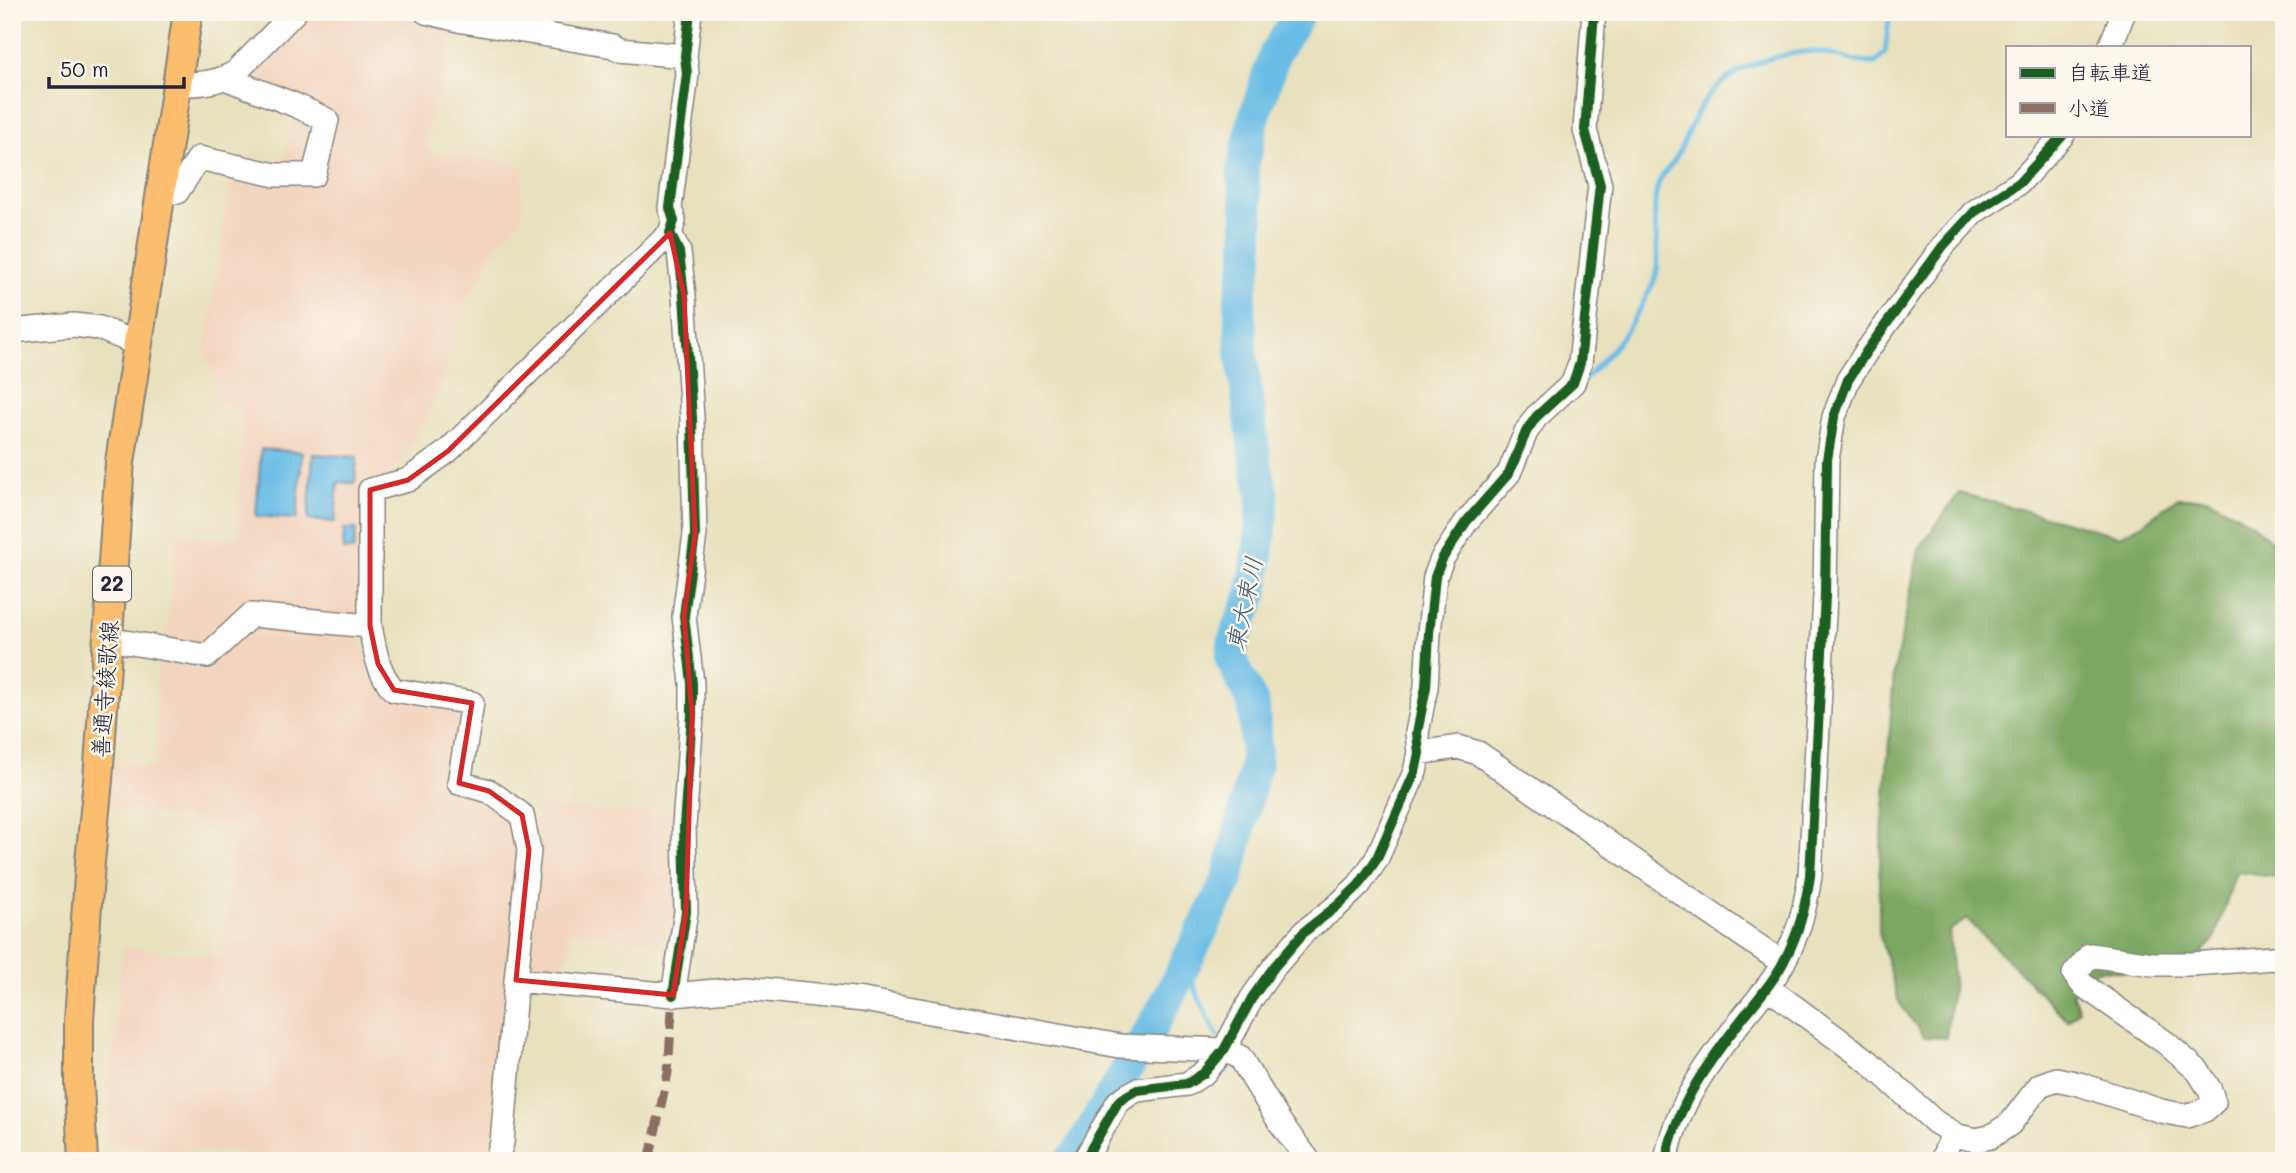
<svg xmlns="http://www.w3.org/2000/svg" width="2296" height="1173" font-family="Mali,'Klee One',sans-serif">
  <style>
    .built { fill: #f3d4be }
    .forest { fill: #7ba760; stroke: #4e644e; stroke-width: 2 }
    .water { fill: #6abde6; stroke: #467090; stroke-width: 2 }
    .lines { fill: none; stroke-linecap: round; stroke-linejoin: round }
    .stream { stroke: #6abde6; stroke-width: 5 }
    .river { stroke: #6abde6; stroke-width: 32 }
    .minor-casing { stroke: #85827c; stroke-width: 26 }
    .major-casing { stroke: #85827c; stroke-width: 32 }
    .minor { stroke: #fff; stroke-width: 23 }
    .major { stroke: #fbbe6e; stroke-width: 28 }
    .quiet { stroke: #8d6e63; stroke-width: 9; stroke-dasharray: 18 9; stroke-linecap: butt }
    .cycleway-casing { stroke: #fbf7ec; stroke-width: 15 }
    .cycleway { stroke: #1b5e20; stroke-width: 10 }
    .marked { fill: none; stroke: #d62828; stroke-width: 5; stroke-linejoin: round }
    .labels { text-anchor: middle; stroke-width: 5; stroke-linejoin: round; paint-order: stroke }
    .shield { fill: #fbf7ec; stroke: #636270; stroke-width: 2 }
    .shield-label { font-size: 21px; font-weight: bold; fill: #22223b }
    .street-label { font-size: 23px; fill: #22223b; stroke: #fbf7ec }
    .water-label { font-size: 24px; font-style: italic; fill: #3b5877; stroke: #fbf7ec }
  </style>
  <rect width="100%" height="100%" fill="#fbf7ec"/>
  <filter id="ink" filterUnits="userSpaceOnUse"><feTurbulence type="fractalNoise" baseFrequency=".0143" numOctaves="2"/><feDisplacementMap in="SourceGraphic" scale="14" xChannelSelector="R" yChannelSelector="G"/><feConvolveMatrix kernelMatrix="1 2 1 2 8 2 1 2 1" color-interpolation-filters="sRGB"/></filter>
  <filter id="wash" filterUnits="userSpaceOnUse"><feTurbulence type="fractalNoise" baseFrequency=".00686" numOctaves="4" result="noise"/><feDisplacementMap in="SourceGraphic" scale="28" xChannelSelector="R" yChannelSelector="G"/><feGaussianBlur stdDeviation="1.57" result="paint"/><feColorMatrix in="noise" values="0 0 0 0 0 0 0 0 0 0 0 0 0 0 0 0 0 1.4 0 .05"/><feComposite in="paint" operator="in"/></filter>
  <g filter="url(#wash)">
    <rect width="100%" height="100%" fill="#e8e1be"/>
    <path class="built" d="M301 12H399L444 22 453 35 424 145 439 153 521 164 523 208 518 223 491 253 485 271 476 287 465 297 447 367 439 392 408 451 384 480H367L357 629 360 644 378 679 456 704 464 717 453 787 488 797 513 816 524 850 491 1161H275L230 1150 209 1152 105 1142 123 947 222 956 236 826 110 806 113 763 155 767 158 659 167 638 176 536 238 537 242 410 220 401 205 351 231 171 277 180 299 101 249 84 256 59Z
      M536 807 675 814 676 907 673 942 570 933 565 980 522 975Z"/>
    <path class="forest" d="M1959 493 2120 536 2141 525 2177 498H2208L2254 525 2284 554V878L2236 872 2214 940 2179 975 2097 970 2072 993 2079 1010 2068 1021 1967 919 1949 931 1953 982 1946 1038 1924 1037 1899 1002 1879 932V877L1894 673 1919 549Z"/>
    <path class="water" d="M261 449 302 452 297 519 256 516Z
      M313 454 357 457 355 483 338 482 335 522 308 520Z
      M344 529H356L354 550H343Z"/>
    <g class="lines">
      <path class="stream" d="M1583 381C1609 355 1631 329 1647 295 1650 289 1654 283 1656 276 1662 249 1649 213 1658 185 1661 174 1673 165 1678 154 1685 140 1691 124 1699 110 1721 72 1760 58 1802 52 1826 49 1851 64 1875 63L1885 53 1890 12
        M1188 958 1195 989 1217 1036
        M1209 1082 1225 1073 1230 1062"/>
      <path class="river" d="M1070 1161 1077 1154 1162 1010 1227 881 1256 762 1254 706 1231 659 1234 639 1253 592 1261 530 1263 495 1256 464 1241 351 1240 299 1248 256V216L1242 172 1253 121 1275 53 1300 12"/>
    </g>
  </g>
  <g filter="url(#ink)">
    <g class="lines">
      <defs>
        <path id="minor" d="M426 12 463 21 613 46 620 50 685 56
          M2110 47 2124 12
          M177 83C196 86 220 82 236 72L295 12
          M161 190 177 192 199 158 275 175H314L327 120 295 105 225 78
          M12 331 74 325 99 328 138 344
          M370 626V490L408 480 448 451 670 233
          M108 639 207 656 251 615 370 626C375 650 377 672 394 690L472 703 459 783 489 791 522 815 529 850 516 980 502 1143 496 1161
          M1419 753 1458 747 1478 753 1783 963
          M516 980 673 995 748 988 863 1000 1120 1046 1224 1050 1240 1057 1279 1121 1309 1161
          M1767 987 1868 1061 1935 1122 1958 1136 1976 1140 1990 1137 2010 1124 2040 1085 2056 1079 2079 1084 2161 1111 2187 1116 2205 1110 2214 1102 2210 1090 2198 1071 2166 1043 2083 985 2074 974 2090 955 2152 964H2193L2274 958 2284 961
          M673 995 686 912 684 826 692 715V683L684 616 695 534 692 418 684 296 679 252 670 233 674 221 670 208 687 74 685 56 690 12
          M1084 1161 1118 1102 1128 1095 1137 1090 1187 1084 1204 1073 1224 1050 1252 998 1274 967 1305 931 1337 906 1359 885 1376 860 1415 772 1419 753 1417 733 1426 687 1429 633 1435 577 1442 559 1466 522 1509 473 1526 432 1536 417 1573 383 1580 363 1600 185 1585 130 1594 12
          M1666 1161C1676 1104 1710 1060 1745 1015 1758 999 1773 982 1783 963 1799 933 1805 909 1810 876L1825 596 1827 460 1834 417 1848 380 1866 352 1943 246 1974 212 2019 183 2063 135
          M1942 1161 1952 1133"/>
        <path id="major" d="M83 1161 79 1084V1020L90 862 98 780 120 462 188 12"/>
      </defs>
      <use href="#minor" class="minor-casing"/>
      <use href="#major" class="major-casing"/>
      <use href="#minor" class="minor"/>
      <use href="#major" class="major"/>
      <path class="quiet" d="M649 1161 668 1073 673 995"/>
      <defs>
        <path id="cycleway" d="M673 995 686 912 684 826 692 715V683L684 616 695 534 692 418 684 296 679 252 670 233 674 221 670 208 687 74 685 56 690 12
          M1084 1161 1118 1102 1128 1095 1137 1090 1187 1084 1204 1073 1224 1050 1252 998 1274 967 1305 931 1337 906 1359 885 1376 860 1415 772 1419 753 1417 733 1426 687 1429 633 1435 577 1442 559 1466 522 1509 473 1526 432 1536 417 1573 383 1580 363 1600 185 1585 130 1594 12
          M1666 1161C1676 1104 1710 1060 1745 1015 1758 999 1773 982 1783 963 1799 933 1805 909 1810 876L1825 596 1827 460 1834 417 1848 380 1866 352 1943 246 1974 212 2019 183 2063 135"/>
      </defs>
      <use href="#cycleway" class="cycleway-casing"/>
      <use href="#cycleway" class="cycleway"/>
    </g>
  </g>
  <path class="marked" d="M670 233 684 296 695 534 684 616 692 715 686 912 673 995 516 980 529 850 522 815 489 791 459 783 472 703 394 690 378 664 370 626V490L408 480 448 451Z"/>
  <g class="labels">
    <rect class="shield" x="93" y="566.5" width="38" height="35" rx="5"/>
    <g class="shield-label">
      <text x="112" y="591">22</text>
    </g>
    <g class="street-label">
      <text transform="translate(105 689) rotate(-86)" y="8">善通寺綾歌線</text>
    </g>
    <g class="water-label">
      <text transform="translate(1245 604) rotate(-78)" y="8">東大束川</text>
    </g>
  </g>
  <rect width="2296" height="1173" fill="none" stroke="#fbf7ec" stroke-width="42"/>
  <rect x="2006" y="46" width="245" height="91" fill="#fbf7ec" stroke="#a4a2a5" stroke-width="2"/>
  <rect x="2020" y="68" width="35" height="10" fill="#1b5e20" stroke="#a4a2a5" stroke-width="2"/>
  <text x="2068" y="80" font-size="21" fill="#22223b">自転車道</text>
  <rect x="2020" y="103" width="35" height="10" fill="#8d6e63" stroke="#a4a2a5" stroke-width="2"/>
  <text x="2068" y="116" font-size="21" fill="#22223b">小道</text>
  <path d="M49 77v10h135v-10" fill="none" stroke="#22223b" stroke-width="3.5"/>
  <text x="60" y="77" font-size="21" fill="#22223b" stroke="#fbf7ec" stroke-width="5" paint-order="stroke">50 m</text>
</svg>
